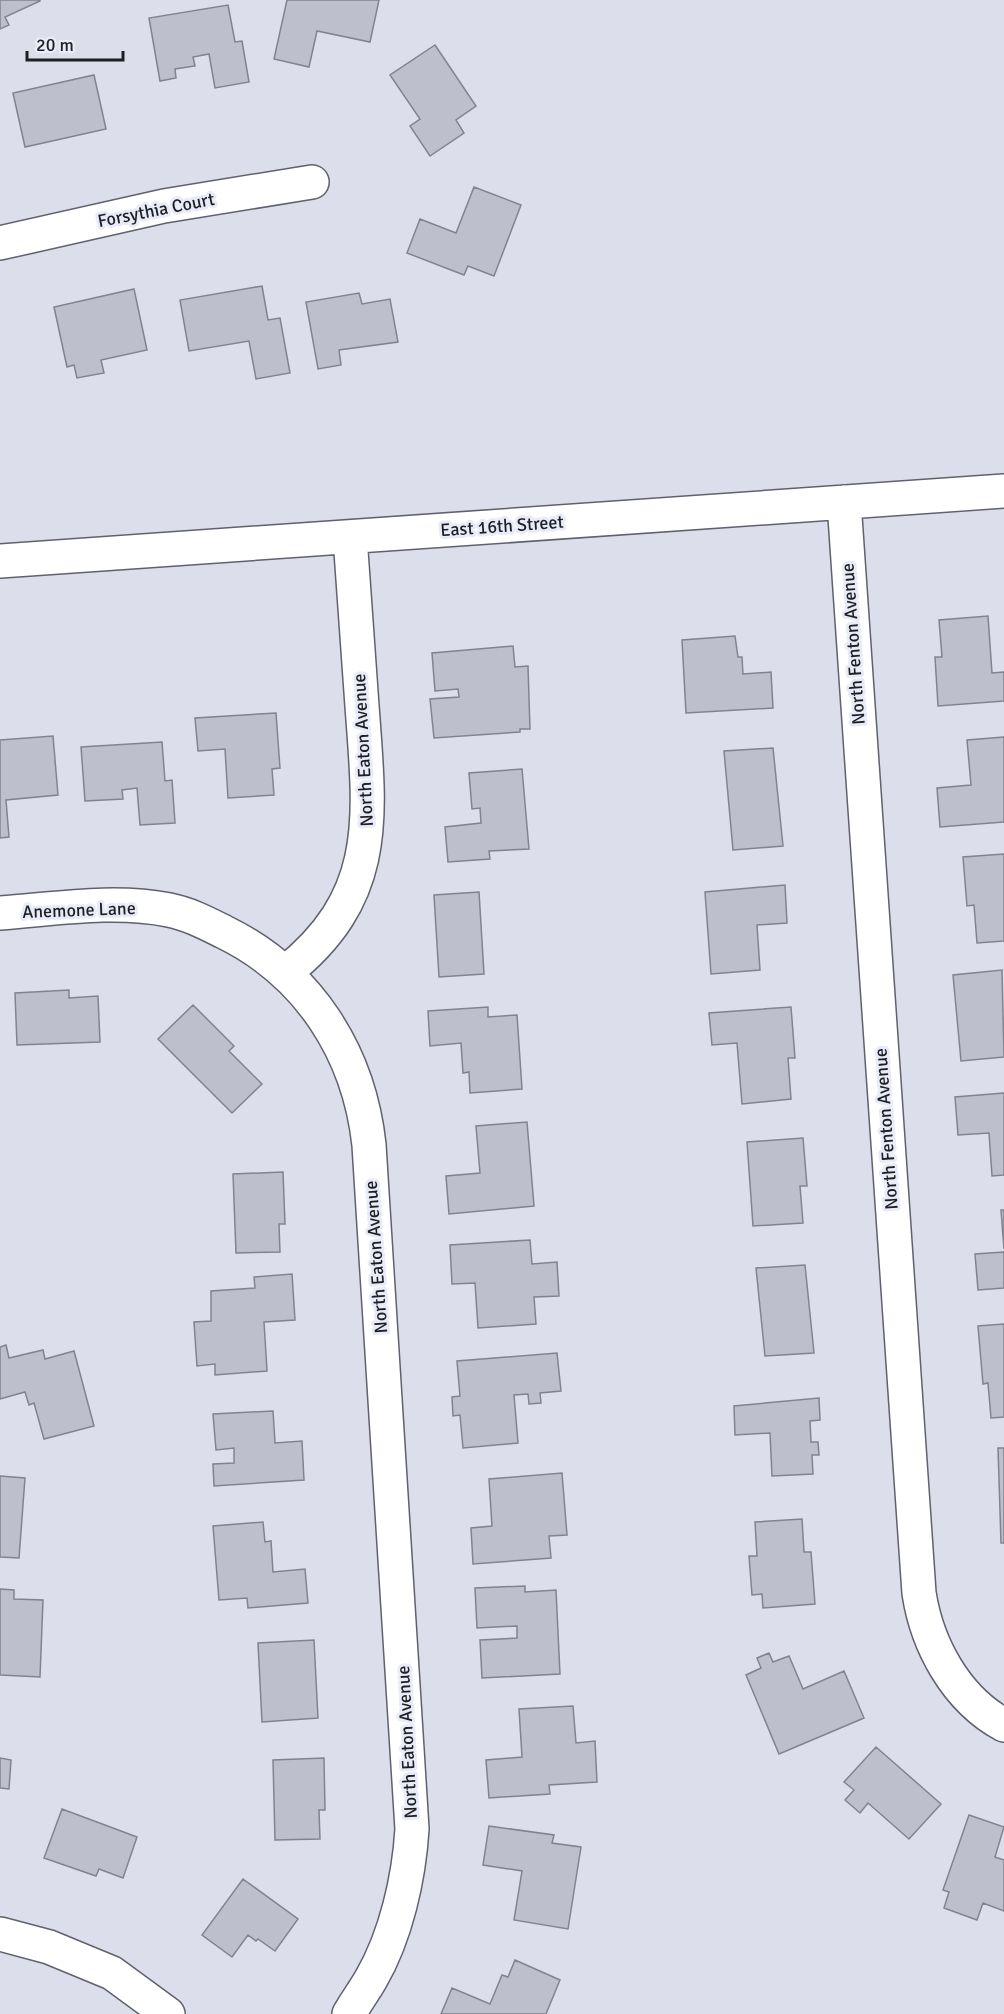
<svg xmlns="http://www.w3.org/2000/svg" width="1004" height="2014" font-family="Signika,sans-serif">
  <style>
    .building { fill: #bdc0cc; stroke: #81848f; stroke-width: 1.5 }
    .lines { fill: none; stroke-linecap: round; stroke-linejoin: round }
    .minor-casing { stroke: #5f616c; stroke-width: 36 }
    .minor { stroke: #fff; stroke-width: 33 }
    .labels { text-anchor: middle; stroke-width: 6; stroke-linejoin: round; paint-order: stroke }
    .street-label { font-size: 18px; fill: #1e1f23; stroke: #e9ecf8 }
  </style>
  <rect width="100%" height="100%" fill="#dcdeeb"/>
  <path class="building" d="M0 0H40V1L5 17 9 25 0 29Z
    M287 0H379L370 42 317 31 309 67 274 59Z
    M228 5 235 42 242 41 249 82 215 88 209 54 193 57 195 66 175 69 176 78 160 81 149 18Z
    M435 45 476 106 456 120 464 133 430 156 410 126 420 119 390 75Z
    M94 75 106 129 25 147 13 93Z
    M474 187 521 205 494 276 468 266 464 275 407 253 420 219 456 233Z
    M262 286 268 320 280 318 290 373 256 379 249 341 189 351 180 300Z
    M134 289 147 350 101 360 104 373 77 378 74 365 67 367 54 307Z
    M359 293 362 304 390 299 398 342 339 350 341 365 318 369 306 302Z
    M988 616 992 673 1004 672V701L938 706 935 657H942L939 620Z
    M735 636 738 657H742L743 674 771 672 773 708 686 713 682 640Z
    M513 646 515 667 528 666 530 729H520V732L434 738 430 699 459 697 458 689 435 691 432 653Z
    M276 713 280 768 272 769 274 795 228 798 225 749 198 751 195 718Z
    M53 736 58 795 6 800 9 837 0 838V740Z
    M1004 737V822L940 827 937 788 971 785 967 740Z
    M162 742 165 781 172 780 175 823 140 825 137 788 122 790 123 799 85 801 81 747Z
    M773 748 783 846 733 850 724 751Z
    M522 769 529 849 489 851 490 859 448 862 445 827 481 823 480 808 472 809 469 773Z
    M1004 854V941L977 943 974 905 967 906 963 857Z
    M785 885 787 923 757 925 760 970 711 974 705 892Z
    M479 892 484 974 439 977 434 895Z
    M1002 970 1004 1057 961 1061 953 975Z
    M69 990V998L98 996 100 1042 17 1045 15 993Z
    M193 1005 234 1046 229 1051 262 1084 232 1113 158 1039Z
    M488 1007V1017L517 1015 522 1089 470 1093 469 1072 463 1073 461 1043 430 1046 428 1011Z
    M791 1007 795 1058H788L791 1099 742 1104 737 1043 712 1045 709 1013Z
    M1004 1093V1175L992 1176 989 1133 958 1135 955 1097Z
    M527 1122 534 1206 449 1214 446 1176 480 1173 476 1126Z
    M803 1138 807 1186H800L803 1223 753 1226 747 1142Z
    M283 1172 285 1224H279L280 1252 236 1253 233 1174Z
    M1001 1210H1004V1249Z
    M530 1240 532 1264 557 1262 559 1296 534 1297 536 1324 478 1328 475 1283 452 1284 450 1245Z
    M1004 1252V1288L978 1290 975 1254Z
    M805 1265 814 1353 765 1356 756 1268Z
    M292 1274 295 1320 264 1322 267 1371 215 1375V1364L197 1366 194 1322 211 1321V1291L255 1288 254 1277Z
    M1004 1324V1417L991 1418 988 1383 983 1384 978 1326Z
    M6 1345 9 1358 43 1350 45 1359 74 1351 94 1426 44 1439 34 1403 29 1405 25 1392 0 1399V1347Z
    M557 1353 561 1391 540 1393 541 1403 529 1404 528 1394 514 1395 518 1443 463 1448 460 1415 453 1416 452 1397 460 1396 457 1361Z
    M819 1398 820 1420 810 1421 811 1442H818L819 1455H812L813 1474 772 1476 770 1433 735 1435 734 1406Z
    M273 1411 275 1443 302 1441 304 1480 214 1486 213 1464 234 1463V1448L216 1450 213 1414Z
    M998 1448H1004V1543H1001Z
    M562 1473 567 1535 549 1536 551 1558 473 1564 471 1528 492 1526 489 1479Z
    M0 1476 25 1478 19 1558 0 1557Z
    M802 1519 804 1552H811L815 1604 763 1608 762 1594 752 1595 749 1556H757L755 1522Z
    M263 1522 265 1542 271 1541 273 1572 305 1569 308 1603 248 1608 247 1598 219 1600 213 1526Z
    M525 1586V1592L556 1590 560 1674 482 1678 480 1640 517 1638V1626L477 1628 475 1588Z
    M0 1589 14 1590V1599L43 1600 40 1677 0 1675Z
    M314 1640 318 1718 262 1722 258 1643Z
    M769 1653 773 1662 789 1656 803 1689 844 1671 864 1718 779 1754 746 1675 761 1668 757 1658Z
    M573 1706 576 1743 595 1741 597 1782 549 1785 550 1794 489 1798 486 1760 522 1757 519 1709Z
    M876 1747 941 1804 909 1839 868 1803 860 1813 845 1800 854 1790 844 1782Z
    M0 1758 11 1760 9 1789 0 1788Z
    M324 1758 325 1810H319L320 1839 275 1840 273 1760Z
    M62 1809 137 1837 123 1878 99 1869 96 1876 44 1858Z
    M969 1815 1004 1827 995 1857 1004 1860V1911L983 1903 977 1920 944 1908 949 1892 943 1890Z
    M489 1826 554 1835 552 1843 581 1847 568 1929 514 1920 522 1871 483 1865Z
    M243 1879 298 1919 275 1951 258 1939 256 1941 248 1935 232 1957 202 1935Z
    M515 1960 560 1980 546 2014H441L452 1988 490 2004 502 1975 508 1977Z"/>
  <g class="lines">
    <defs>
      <path id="minor" d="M0 243 164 206 312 182
        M844 502 919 1593C927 1645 956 1699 1004 1725
        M0 561 1004 491
        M0 913C55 909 114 899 169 910 189 914 206 923 224 932 308 973 359 1052 369 1145L412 1829C409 1878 396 1936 371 1979 364 1991 356 2002 349 2014
        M286 972C382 896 370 816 362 706 358 650 354 593 350 537
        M0 1934 49 1947 112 1973 168 2014"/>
    </defs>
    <use href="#minor" class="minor-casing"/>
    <use href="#minor" class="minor"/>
  </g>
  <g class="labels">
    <g class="street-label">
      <text transform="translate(156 210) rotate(-11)" y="6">Forsythia Court</text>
      <text transform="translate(502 526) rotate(-4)" y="6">East 16th Street</text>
      <text transform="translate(853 644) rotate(-94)" y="6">North Fenton Avenue</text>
      <text transform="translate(363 750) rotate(-93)" y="6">North Eaton Avenue</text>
      <text transform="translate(79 910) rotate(-2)" y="6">Anemone Lane</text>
      <text transform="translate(886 1129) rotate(-94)" y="6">North Fenton Avenue</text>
      <text transform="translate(376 1257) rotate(-94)" y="6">North Eaton Avenue</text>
      <text transform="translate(407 1742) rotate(-93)" y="6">North Eaton Avenue</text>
    </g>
  </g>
  <path d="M27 51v9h96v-9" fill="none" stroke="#1e1f23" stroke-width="3"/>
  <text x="36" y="51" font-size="18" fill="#1e1f23" stroke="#e9ecf8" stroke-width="4.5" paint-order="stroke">20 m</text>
</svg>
